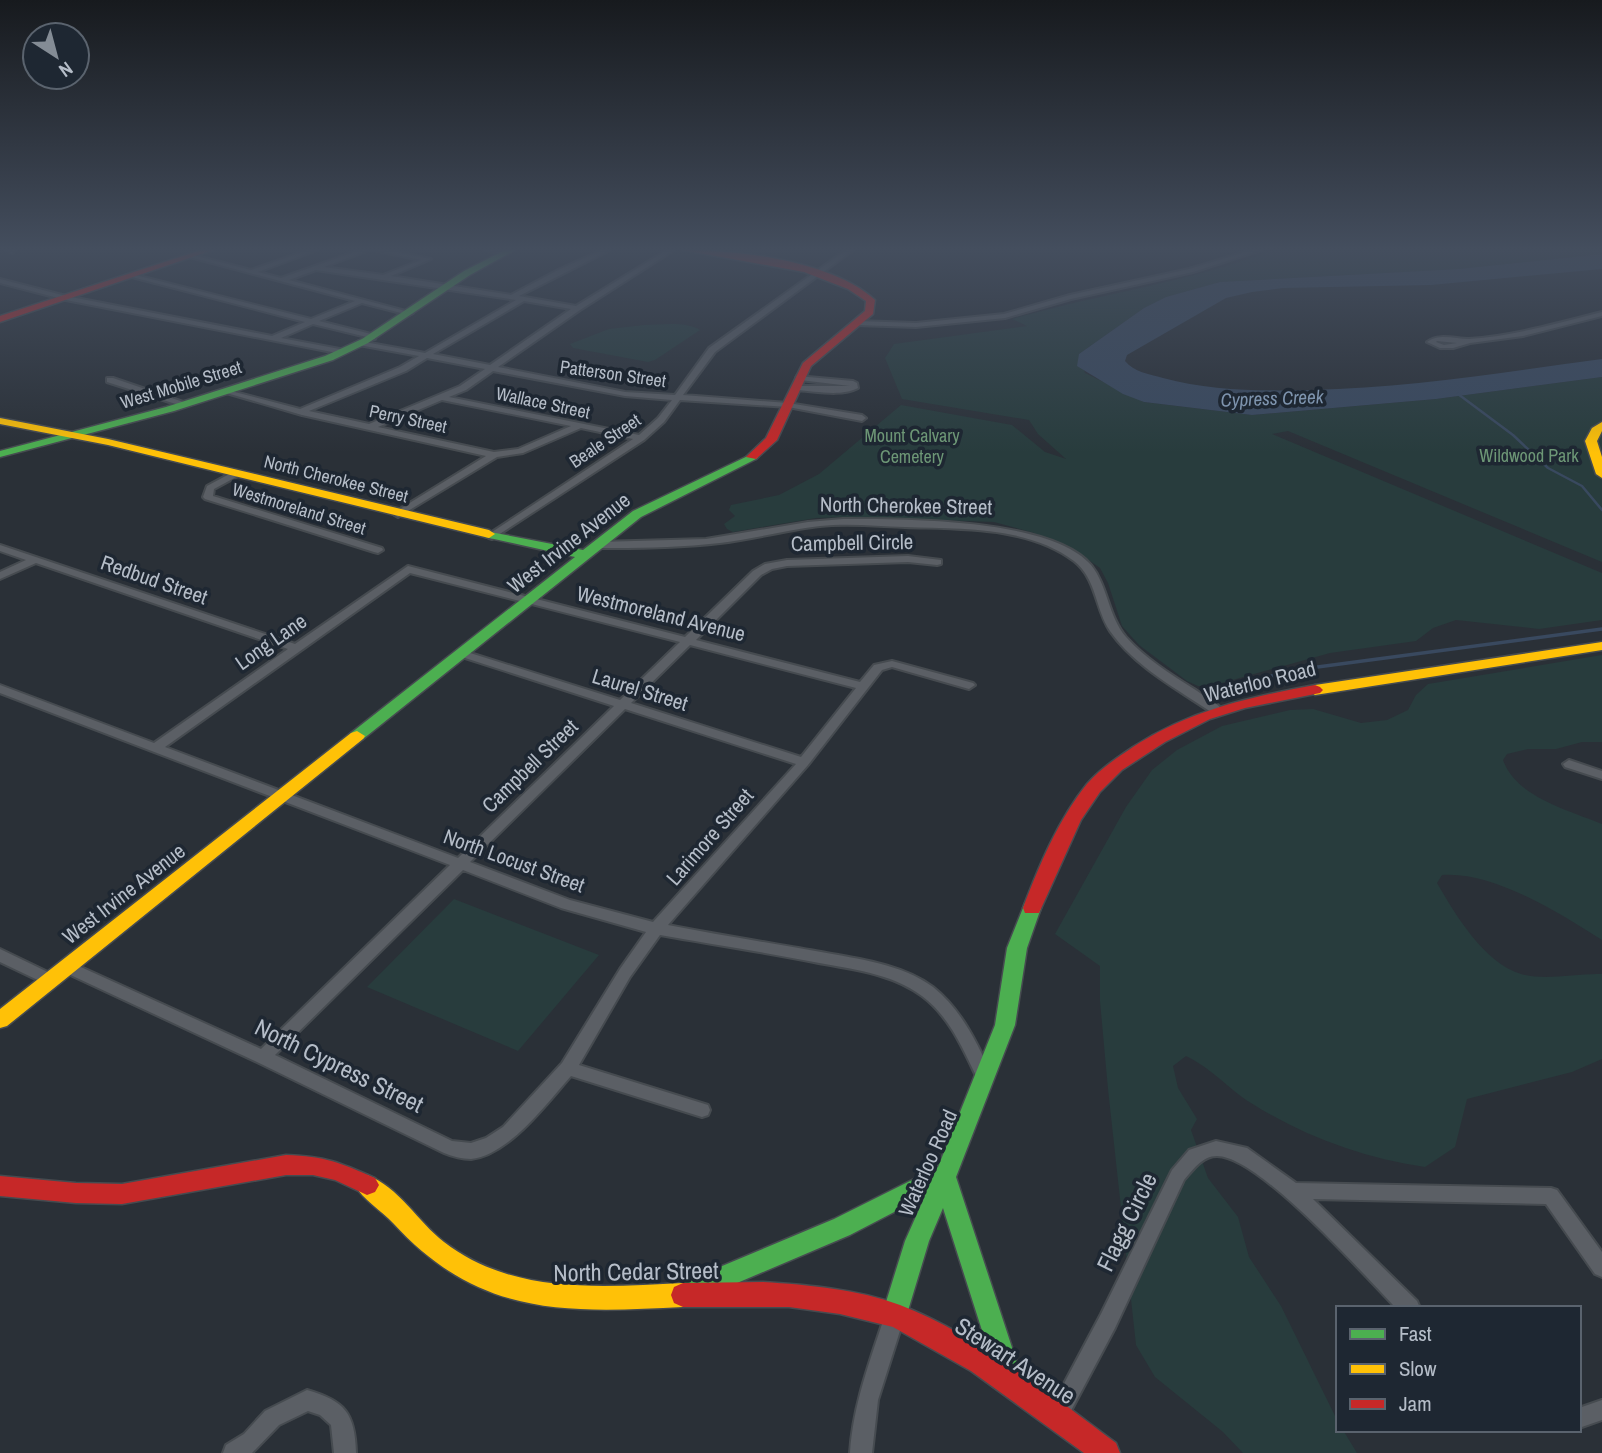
<svg xmlns="http://www.w3.org/2000/svg" width="1602" height="1453" font-family="'Archivo Narrow',sans-serif">
  <style>
    .green { fill: #283c3d }
    .water { fill: #39495f }
    .lines { fill: none; stroke-linecap: round; stroke-linejoin: round }
    .stream-far1 { stroke: #39495f; stroke-width: 2.5 }
    .stream { stroke: #39495f; stroke-width: 3.5 }
    .street-casing { stroke: #464b50; stroke-width: 4 }
    .fast-casing { stroke: #464b50; stroke-width: 3 }
    .slow-casing { stroke: #464b50; stroke-width: 3 }
    .jam-casing { stroke: #464b50; stroke-width: 3 }
    .street { fill: #5b5f65; fill-rule: evenodd }
    .fast { fill: #4caf50; fill-rule: evenodd }
    .slow { fill: #ffc107; fill-rule: evenodd }
    .jam { fill: #c62828; fill-rule: evenodd }
    .labels { text-anchor: middle; stroke-width: 7; stroke-linejoin: round; paint-order: stroke }
    .far-street-label { font-size: 18px; fill: #b5bdc8; stroke: #1e2732 }
    .far-park-label { font-size: 18px; fill: #6d9776; stroke: #1e2732 }
    .far-water-label { font-size: 19px; font-style: italic; fill: #7e94ae; stroke: #1e2732 }
    .street-label { font-size: 21px; fill: #b5bdc8; stroke: #1e2732 }
    .near-street-label { font-size: 24px; fill: #b5bdc8; stroke: #1e2732 }
  </style>
  <rect width="100%" height="100%" fill="#2a3037"/>
  <path class="green" d="M1274 250H1602V254L1459 269 1220 282 1166 297 1144 308 1079 354 1085 373 1144 402 1252 415 1436 399 1602 377V562L1288 431 1272 434 1602 573V620L1539 629 1456 620 1433 628 1416 641 1330 653 1211 686H1198L1187 681 1139 645 1122 626 1108 583 1100 568 1080 554 1034 533 994 522 849 517 816 518 733 532 727 529 724 524 735 516 729 510 731 505 779 495 819 474 901 405 1012 425 1045 452 1066 459 1038 434 1029 420 902 399 885 358 894 344 1027 326 1012 319C1099 294 1190 282 1274 250Z
    M644 325C660 325 686 321 700 330L655 360 648 362 573 348 570 344 609 329Z
    M1602 655V742H1582L1556 749H1528L1507 754 1503 760C1516 797 1568 810 1602 824V940C1560 913 1493 871 1442 875L1437 883C1455 914 1484 963 1521 974 1546 981 1576 973 1602 974V1059L1572 1072 1467 1099 1455 1147 1425 1167C1363 1158 1305 1137 1251 1103 1227 1088 1213 1069 1186 1056L1173 1066 1178 1088 1197 1119 1191 1130 1208 1178 1238 1217 1249 1257 1281 1306 1338 1422V1430H1343L1357 1453H1243L1223 1432 1155 1377 1136 1345 1108 1089 1100 1001V966L1055 934 1126 807 1152 770 1177 750 1222 726 1290 710 1313 709 1361 723 1387 720 1408 710 1416 695 1428 684Z
    M454 899 599 955 518 1051 367 987Z"/>
  <path class="water" d="M1602 254V269L1431 285 1283 288 1252 292 1226 298 1127 355 1125 361C1134 372 1149 374 1163 378 1211 391 1261 391 1311 390 1408 388 1505 372 1602 359V377L1436 399 1252 415 1144 402 1123 394 1077 366 1079 354 1144 308 1166 297 1220 282 1459 269Z"/>
  <g class="lines">
    <path class="stream-far1" d="M1458 394 1513 435 1548 468 1582 486 1602 510"/>
    <path class="stream" d="M1213 691 1295 670 1602 629"/>
    <defs>
      <path id="street" d="M6 250H14L15 251 12 253Z
        M308 250H317L258 272 281 278 360 250H369L324 267 383 275 421 260 373 250H387L431 259 391 276 511 295 558 270 602 250H610L519 296 576 306 667 250H674L580 310 498 367 625 392 675 395 709 348 846 250H853L715 352 683 395 788 403 862 415 866 418 862 421 788 407 680 400 664 422 644 440 492 539 489 538V534L633 439 581 428 523 453 497 457 398 517 393 514 395 512 486 456 302 415 223 392 227 390 300 409 400 367 419 356 359 345V341L425 353 516 300 316 270 289 280 413 313 409 315 362 303 319 321 375 335V339L313 324 281 338 345 350 346 352 342 354 66 300 0 283V279L66 296 272 336 305 322 128 276 131 274 311 319 355 301 186 256 189 254 251 270ZM524 301 571 309 490 365 433 354ZM427 358 485 369 460 386 369 424 309 411 406 371ZM493 371 625 396 672 400 658 418 639 435 449 397 466 390ZM442 400 571 426 518 449 494 452 378 427Z
        M486 250H498L507 253 504 255Z
        M1252 250H1261L1193 272 1071 299 1005 318 916 327 857 325 853 323 857 321 916 323 1004 314 1070 295 1189 269Z
        M1602 312V316L1523 336 1470 343 1453 348H1440L1427 342C1439 333 1455 339 1469 339 1514 336 1558 323 1602 312ZM1436 342 1437 341 1457 343 1444 345Z
        M797 376 853 381 857 383 858 388C841 397 815 391 796 390H793V386H850L800 380 796 378Z
        M107 378H113L189 404 182 406 107 382Z
        M235 471 240 474 238 476 214 489 213 496 382 548 383 550 378 553 374 552 205 499 203 497 207 486Z
        M843 519C902 519 1051 518 1091 565 1108 586 1108 616 1126 637 1145 658 1170 674 1194 689 1204 696 1216 702 1224 711L1222 714H1214C1179 690 1135 667 1110 631 1095 609 1097 579 1074 561 1028 526 960 529 905 527 877 526 848 523 820 526 786 530 754 539 720 543 685 547 649 548 614 548H599L594 545 599 542 706 539 808 522Z
        M0 545 295 644 408 566 685 637 753 571 765 564 787 560 908 556 941 560V564L937 565 908 562 787 566 772 569 761 575 696 640 860 682 874 665 892 661 973 683 975 685 969 689 892 667 882 670 808 765 668 925C719 935 770 943 821 952 858 959 902 964 933 987 961 1009 977 1043 992 1075L990 1080 984 1082 978 1080C963 1049 950 1017 922 996 892 973 850 969 814 962 763 952 711 944 660 935L630 977 579 1065 708 1105 710 1110 708 1115 702 1117 571 1076C547 1103 509 1155 471 1159 463 1159 451 1156 444 1153L257 1062 62 971 59 967 62 963 67 961 72 963 261 1049 450 865 0 693V685L154 743 288 649 36 563 0 579V572L26 560 0 551ZM410 573 680 642 620 700 467 652H459L457 654 459 656 614 706 458 858 165 747ZM690 645 856 688 801 757 631 703ZM625 709 796 764 653 922 570 900 470 862ZM463 870 561 908 646 932 620 969 562 1063 503 1127 486 1138 471 1143 452 1141 275 1055Z
        M1569 760 1602 771V779L1565 767 1563 764Z
        M0 949 56 976 59 980 56 984 51 986 46 984 0 962Z
        M1216 1141 1247 1148 1296 1183 1551 1188 1557 1190 1602 1252V1277L1595 1274 1546 1204 1313 1199 1417 1301 1420 1308H1396C1364 1275 1259 1156 1217 1156 1202 1156 1193 1170 1184 1180L1115 1328 1065 1422 1058 1425 1051 1422 1048 1415 1051 1408 1101 1314 1172 1170 1189 1150Z
        M895 1306 902 1308 905 1315 878 1400 872 1453H850C853 1405 870 1361 885 1315L888 1308Z
        M307 1390C345 1401 355 1413 356 1453H334L331 1425 320 1415 308 1411 279 1425 252 1453H223L226 1445 244 1434 265 1411Z
        M1602 1400V1420L1579 1428V1408Z"/>
      <path id="fast" d="M505 250H515L470 275 368 343 333 360 174 411 0 457V451L166 407 325 356 362 339 464 271Z
        M752 454 758 457 756 459 641 517 363 739H351L349 736 351 733 575 557 485 537V531L583 550 633 511Z
        M1032 901 1039 903 1041 908 1027 948 1015 1025 956 1177 1023 1381 1019 1390 1010 1394 1001 1390 943 1208 929 1241 904 1324 895 1327 886 1324 882 1315 905 1241 925 1196 850 1235 702 1298 693 1302 684 1298 681 1290 684 1282 834 1219 938 1167 995 1025 1007 948 1025 903Z"/>
      <path id="slow" d="M0 418 108 439 489 530 495 534 489 538 108 445 0 424Z
        M1602 422V431L1597 441 1602 457V478L1596 474 1585 441 1592 428Z
        M1602 642V650L1315 695 1307 690 1315 685Z
        M357 731 365 736 363 739 7 1026 0 1028V1009L351 733Z
        M367 1175C399 1187 418 1222 444 1242 513 1295 600 1287 683 1283L692 1287 695 1295 692 1303 683 1307C565 1313 479 1317 393 1223 382 1211 362 1199 355 1185L359 1178Z"/>
      <path id="jam" d="M201 250H213L0 322V316Z
        M683 250C739 250 833 261 875 300L873 314 811 366 777 440 756 459 746 457 766 438 803 363 865 311 866 301 848 289 804 272Z
        M1315 685 1320 687 1323 690 1320 693 1245 708 1210 719 1165 742 1122 770 1100 792 1081 820 1039 913H1025L1023 908C1039 866 1058 820 1087 784 1100 769 1117 758 1133 747 1190 710 1250 697 1315 685Z
        M286 1155C325 1156 341 1163 375 1178L379 1185 375 1192 367 1195 335 1180 313 1175H286L122 1204 76 1203 0 1196V1176L76 1183 122 1184Z
        M763 1282C809 1285 857 1289 900 1305 976 1334 1051 1395 1116 1443L1120 1453H1084L971 1371 893 1327 840 1314 789 1307H683L674 1303 671 1295 674 1287 683 1283Z"/>
    </defs>
    <use href="#street" class="street-casing"/>
    <use href="#fast" class="fast-casing"/>
    <use href="#slow" class="slow-casing"/>
    <use href="#jam" class="jam-casing"/>
    <use href="#street" class="street"/>
    <use href="#fast" class="fast"/>
    <use href="#slow" class="slow"/>
    <use href="#jam" class="jam"/>
  </g>
  <linearGradient id="sky" x2="0" y2="1"><stop stop-color="#171a1e"/><stop offset="0.55" stop-color="#444e5e"/><stop offset="1" stop-color="#444e5e" stop-opacity="0"/></linearGradient>
  <rect width="1602" height="453" fill="url(#sky)"/>
  <g class="labels">
    <g class="far-street-label">
      <text transform="translate(613 374) rotate(8)" y="6">Patterson Street</text>
      <text transform="translate(181 385) rotate(-17)" y="6">West Mobile Street</text>
      <text transform="translate(543 403) rotate(12)" y="6">Wallace Street</text>
      <text transform="translate(408 419) rotate(12)" y="6">Perry Street</text>
      <text transform="translate(605 441) rotate(-34)" y="6">Beale Street</text>
      <text transform="translate(336 479) rotate(14)" y="6">North Cherokee Street</text>
      <text transform="translate(299 509) rotate(17)" y="6">Westmoreland Street</text>
    </g>
    <g class="far-park-label">
      <text x="912" y="442">Mount Calvary<tspan x="912" dy="21">Cemetery</tspan></text>
      <text x="1529" y="462">Wildwood Park</text>
    </g>
    <g class="far-water-label">
      <text transform="translate(1272 398) rotate(-2)" y="7">Cypress Creek</text>
    </g>
    <g class="street-label">
      <text transform="translate(906 506) rotate(1)" y="7">North Cherokee Street</text>
      <text transform="translate(569 543) rotate(-38)" y="7">West Irvine Avenue</text>
      <text transform="translate(852 543) rotate(-1)" y="7">Campbell Circle</text>
      <text transform="translate(154 580) rotate(19)" y="7">Redbud Street</text>
      <text transform="translate(661 614) rotate(14)" y="7">Westmoreland Avenue</text>
      <text transform="translate(271 642) rotate(-35)" y="7">Long Lane</text>
      <text transform="translate(1260 682) rotate(-14)" y="7">Waterloo Road</text>
      <text transform="translate(640 690) rotate(17)" y="7">Laurel Street</text>
      <text transform="translate(530 766) rotate(-44)" y="7">Campbell Street</text>
      <text transform="translate(710 837) rotate(-49)" y="7">Larimore Street</text>
      <text transform="translate(514 861) rotate(20)" y="7">North Locust Street</text>
      <text transform="translate(124 894) rotate(-38)" y="7">West Irvine Avenue</text>
      <text transform="translate(928 1163) rotate(-66)" y="7">Waterloo Road</text>
    </g>
    <g class="near-street-label">
      <text transform="translate(339 1066) rotate(26)" y="8">North Cypress Street</text>
      <text transform="translate(1127 1222) rotate(-64)" y="8">Flagg Circle</text>
      <text transform="translate(636 1272) rotate(-1)" y="8">North Cedar Street</text>
      <text transform="translate(1015 1361) rotate(33)" y="8">Stewart Avenue</text>
    </g>
  </g>
  <rect x="1336" y="1306" width="245" height="126" fill="#1e2732" stroke="#5a636e" stroke-width="2"/>
  <rect x="1350" y="1329" width="35" height="10" fill="#4caf50" stroke="#5a636e" stroke-width="2"/>
  <text x="1399" y="1341" font-size="21" fill="#b5bdc8">Fast</text>
  <rect x="1350" y="1364" width="35" height="10" fill="#ffc107" stroke="#5a636e" stroke-width="2"/>
  <text x="1399" y="1376" font-size="21" fill="#b5bdc8">Slow</text>
  <rect x="1350" y="1399" width="35" height="10" fill="#c62828" stroke="#5a636e" stroke-width="2"/>
  <text x="1399" y="1411" font-size="21" fill="#b5bdc8">Jam</text>
  <g transform="translate(56 56) rotate(144)"><circle r="33" fill="#1e2732" stroke="#5a636e" stroke-width="2"/>
  <path d="M0-5L12 26L0 18L-12 26Z" fill="#848c95"/>
  <text y="-10" font-size="19" font-weight="bold" text-anchor="middle" fill="#b5bdc8">N</text>
  </g>
</svg>
